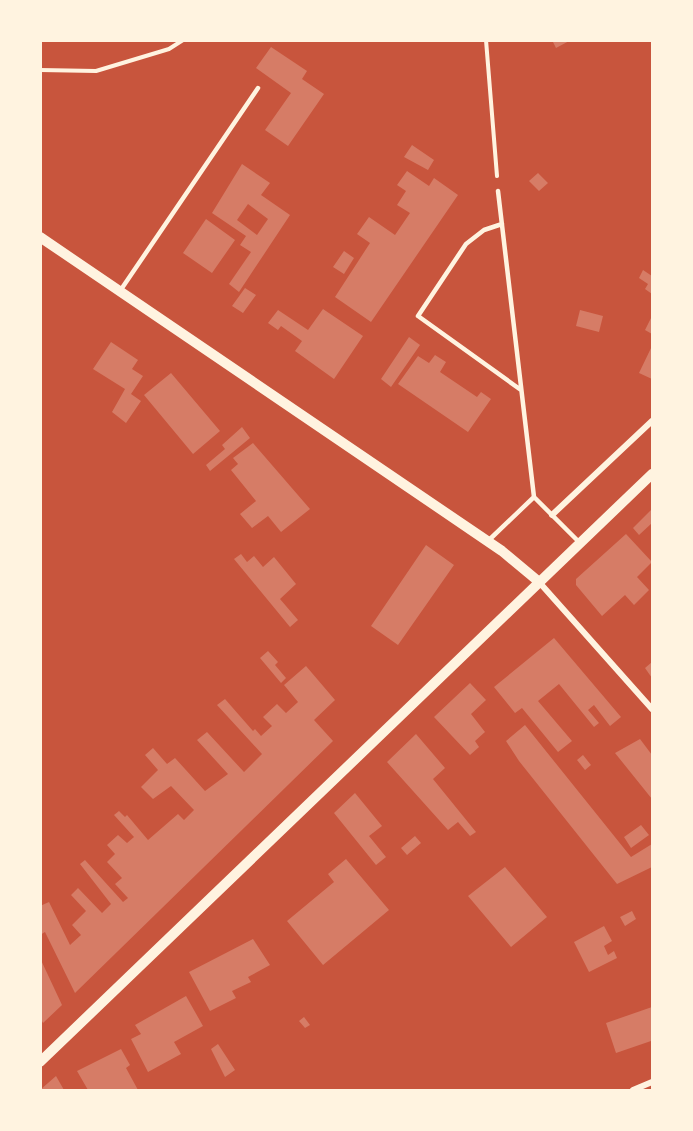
<svg xmlns="http://www.w3.org/2000/svg" width="693" height="1131" font-family="Commissioner,sans-serif">
  <style>
    .building { fill: #d67c66; fill-rule: evenodd }
    .lines { fill: none; stroke-linecap: round; stroke-linejoin: round }
    .path { stroke: #fff3e0; stroke-width: 4 }
    .service { stroke: #fff3e0; stroke-width: 4.5 }
    .minor { stroke: #fff3e0; stroke-width: 6 }
    .tertiary { stroke: #fff3e0; stroke-width: 10 }
  </style>
  <rect width="100%" height="100%" fill="#c8553d"/>
  <path class="building" d="M552 40H571L556 48Z
    M271 47 307 71 302 79 324 94 288 146 265 130 291 93 256 68Z
    M412 145 434 160 428 170 404 157Z
    M242 164 270 183 261 195 290 215 239 292 229 284 251 252 240 245 246 236 212 213ZM248 204 268 219 257 235 237 220Z
    M407 171 429 186 434 178 458 195 371 322 335 297 370 243 357 234 369 217 395 235 410 213 397 205 406 191 397 185Z
    M538 173 548 183 539 191 529 181Z
    M206 219 235 240 212 273 183 253Z
    M344 251 354 258 344 274 333 267Z
    M643 270 652 276V294L645 289 648 284 639 278Z
    M245 288 256 295 243 313 232 306Z
    M323 309 363 336 334 379 295 351 302 341 281 326 278 330 268 323 278 310 308 330Z
    M580 310 603 316 599 332 576 326Z
    M652 316V334L645 330Z
    M409 337 420 345 391 387 381 379Z
    M111 342 138 360 132 369 143 376 131 394 141 401 126 423 112 412 125 389 93 369Z
    M652 346V379L639 373Z
    M435 355 446 362 440 372 477 397 481 392 491 399 468 432 398 384 418 356 429 363Z
    M171 373 220 431 193 454 144 395Z
    M242 427 250 438 210 471 206 465 225 449 222 445Z
    M253 443 310 509 281 532 268 516 252 528 240 514 256 501 231 470 238 464 233 458Z
    M652 509V523L639 535 633 528Z
    M626 534 652 562 637 577 649 590 634 605 625 595 602 616 576 585V579Z
    M426 545 454 565 398 645 371 626Z
    M241 554 247 562 254 556 263 567 274 557 296 584 280 599 298 620 290 627 234 559Z
    M554 638 621 717 610 726 594 705 588 710 599 723 594 727 559 684 538 701 572 741 558 752 522 708 515 713 494 687Z
    M268 651 278 662 275 665 286 678 281 683 260 658Z
    M652 662V678L645 668Z
    M306 666 335 700 314 720 333 741 75 993 45 932 40 935V906L49 902 70 945 81 935 72 925 86 911 71 895 78 888 102 913 111 904 80 864 85 860 123 902 128 898 115 884 122 878 107 862 115 854 107 845 118 835 127 843 134 837 114 815 119 811 125 817 127 815 148 840 178 814 184 820 194 810 171 786 153 799 141 787 158 770 145 755 153 748 167 764 175 758 205 791 228 774 197 740 207 732 244 772 262 754 217 705 225 699 253 731 255 729 261 736 272 726 263 717 277 704 286 713 298 702 284 685Z
    M470 683 486 700 471 714 485 732 475 741 479 747 470 755 434 717Z
    M525 725 631 857 652 844V867L617 884 519 761 506 741Z
    M416 734 445 768 433 779 476 832 470 836 458 822 448 830 387 762Z
    M640 739 652 755V799L615 753Z
    M583 755 591 765 585 770 577 760Z
    M355 793 382 826 369 836 386 857 376 865 334 813Z
    M641 825 649 835 631 848 624 837Z
    M415 836 421 843 407 855 401 848Z
    M346 859 389 910 323 965 287 921 334 882 328 874Z
    M505 867 547 917 511 947 468 896Z
    M632 911 636 919 625 926 620 917Z
    M604 926 612 941 604 946 608 955 614 951 617 958 589 972 574 942Z
    M253 939 270 965 248 977 251 982 232 991 236 998 210 1011 189 972Z
    M40 958 62 1005 43 1023 40 1017Z
    M186 996 203 1026 174 1042 181 1054 148 1072 131 1039 141 1034 135 1025Z
    M652 1007 651 1041 616 1053 606 1023Z
    M304 1017 310 1025 305 1028 299 1021Z
    M218 1044 235 1070 225 1077 211 1049Z
    M121 1049 130 1065 126 1068 138 1090H88L77 1071Z
    M56 1076 64 1090H40Z"/>
  <g class="lines">
    <path class="path" d="M486 40 497 176
      M40 70 96 71 169 49 183 40"/>
    <path class="service" d="M498 191 534 497
      M502 224 484 230 466 244 418 316 521 390
      M120 291 258 88
      M489 540 534 497 579 542"/>
    <path class="minor" d="M552 515 652 421
      M539 582 652 709
      M633 1090 652 1082"/>
    <path class="tertiary" d="M40 237 502 551 538 581
      M40 1062 652 474"/>
  </g>
  <rect width="693" height="1131" fill="none" stroke="#fff3e0" stroke-width="84"/>
</svg>
